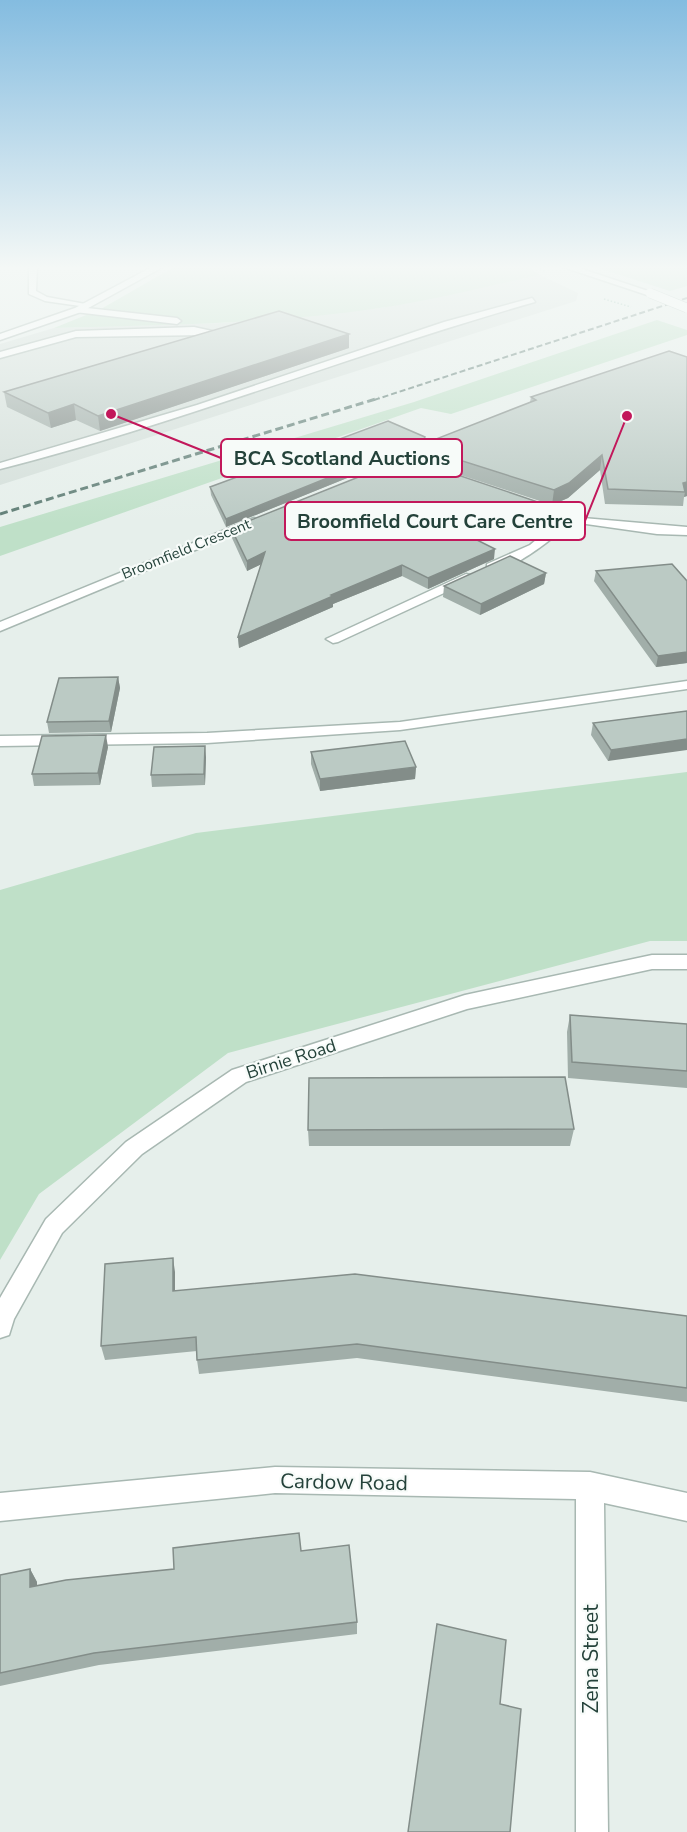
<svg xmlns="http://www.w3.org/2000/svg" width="687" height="1832" font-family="'Nunito Sans',sans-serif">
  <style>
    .built { fill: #d4dfda }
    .green { fill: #bfe0c8 }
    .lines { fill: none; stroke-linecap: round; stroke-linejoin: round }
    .service-casing { stroke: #a8b8b2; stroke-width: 3 }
    .minor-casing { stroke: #a8b8b2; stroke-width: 3 }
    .tertiary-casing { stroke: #a8b8b2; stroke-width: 3 }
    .path { stroke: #86b3a5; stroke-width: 1.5; stroke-dasharray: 1.5 2; stroke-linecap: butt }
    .service { fill: #fff; fill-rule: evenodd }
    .minor { fill: #fff; fill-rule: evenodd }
    .tertiary { fill: #fff; fill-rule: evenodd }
    .rail-far1 { stroke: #5f7d75; stroke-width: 2; stroke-dasharray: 6 3; stroke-linecap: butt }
    .rail { stroke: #5f7d75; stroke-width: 3; stroke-dasharray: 8 4; stroke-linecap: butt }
    .tertiary-bridge-casing { stroke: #a8b8b2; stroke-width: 10; stroke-linecap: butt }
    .path-bridge { stroke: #86b3a5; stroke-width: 1.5; stroke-dasharray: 1.5 2; stroke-linecap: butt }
    .tertiary-bridge { stroke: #fff; stroke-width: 9 }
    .wall { fill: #a1aea9 }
    .shaded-wall { fill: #838d89 }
    .building { fill: #bbcac4; stroke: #838d89; stroke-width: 1.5 }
    .labels { text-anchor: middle; stroke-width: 4.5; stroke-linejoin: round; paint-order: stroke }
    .far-street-label { font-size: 15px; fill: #24423a; stroke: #f7fbf9 }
    .street-label { font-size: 18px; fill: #24423a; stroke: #f7fbf9 }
    .near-street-label { font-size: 21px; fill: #24423a; stroke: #f7fbf9 }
    .leader { fill: none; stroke: #c2185b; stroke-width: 2 }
    .callout-dot { fill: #c2185b; stroke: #f7fbf9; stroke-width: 2 }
    .callout { fill: #f7fbf9; stroke: #c2185b; stroke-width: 2 }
    .callout-label { font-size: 20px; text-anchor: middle; font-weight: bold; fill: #24423a }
  </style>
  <rect width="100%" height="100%" fill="#e6efeb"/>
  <path class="built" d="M540 275 578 293 576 301 0 485V344L54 328 224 323 381 308Z"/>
  <path class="green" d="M174 267H528L540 275C487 286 434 300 380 308 273 324 163 325 54 328L101 309Z
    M595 267H687V286L670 291Z
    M657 320 687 330V335L451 414 421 408 0 556V527L414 402Z
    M687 772V941H650L228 1053 39 1194 0 1260V890L196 833Z"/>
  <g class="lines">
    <defs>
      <path id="service" d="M29 267H37L36 291 47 297 91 305 87 307 45 301 29 294Z
        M532 298 535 302C355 353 181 423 0 469V463L197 405 444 322Z
        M78 307 177 318 181 321 177 324 75 312Z
        M194 327 212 331V336L191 344 187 341 188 339 204 335 76 337 0 358V352L76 331Z"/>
      <path id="minor" d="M452 436 461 438 433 451 425 472H417L416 470 424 447Z
        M512 498H520L583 518 687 527V535L657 534 572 522C555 536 510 575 487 570V564L530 545 562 518 512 502Z
        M254 518 258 520V524L0 631V622Z
        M466 574 470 575V581L338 642 333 643 326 639Z
        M687 681V689L400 730 207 743 0 746V736L207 733 400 722Z
        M652 955H687V969H652L467 1009 246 1082 142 1154 62 1233 14 1319 9 1335 0 1338V1298L46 1219 126 1142 232 1070 465 995Z
        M275 1467 590 1472 687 1493V1521L604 1503 608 1832H576V1499L275 1493 0 1521V1493Z"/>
      <path id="tertiary" d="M152 267H163L81 312 0 340V334L75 308Z
        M563 267H576L654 293 647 295Z"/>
    </defs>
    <use href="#service" class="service-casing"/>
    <use href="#minor" class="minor-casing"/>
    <use href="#tertiary" class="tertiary-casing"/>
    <path class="path" d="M537 267 546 272"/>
    <use href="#service" class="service"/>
    <use href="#minor" class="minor"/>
    <use href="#tertiary" class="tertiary"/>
    <path class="rail-far1" d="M374 400 687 298"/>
    <path class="rail" d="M0 514 379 398"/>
    <defs>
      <path id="tertiary-bridge" d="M650 293 687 308"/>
    </defs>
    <use href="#tertiary-bridge" class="tertiary-bridge-casing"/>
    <path class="path-bridge" d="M604 299 631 307"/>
    <use href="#tertiary-bridge" class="tertiary-bridge"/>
  </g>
  <path class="wall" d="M349 348 100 431 76 420 51 428 7 407 4 392Z
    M687 357V496L684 497 683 506 605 504 600 470 568 498 552 505 430 465 431 451 530 402 531 397Z
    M425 444 415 464 409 465 537 512 475 539 494 559 428 589 402 576 333 604V607L239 648 238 637 261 564 247 571 232 538 231 528 399 466 362 472 226 527 211 495 210 487Z
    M596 571 687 581V663L656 667 594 581Z
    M546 573 544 584 480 615 443 597 444 586Z
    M118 677 120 688 111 732 49 733 47 722Z
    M687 711 608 761 591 735 593 723Z
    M108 747 100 785 34 786 32 774Z
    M311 752 416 767 415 779 320 791 311 764Z
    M206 757 205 785 152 787 151 775Z
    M570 1015 687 1024V1088L568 1078 567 1032Z
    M574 1129 570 1146H309L308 1130Z
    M175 1272V1291L687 1316V1402L357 1358 199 1374 197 1360V1351L105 1360 101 1346Z
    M301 1551 357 1622V1634L99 1665 0 1686V1575L30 1569 37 1582V1586L174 1569Z"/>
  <path class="shaded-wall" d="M349 334V348L100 431 98 416Z
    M74 404 76 420 51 428 48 413Z
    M425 437V444L415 464 362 472 226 527V519L362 464Z
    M602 455 600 470 568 498 552 505 554 490Z
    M687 482V496L684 497 685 492 683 483Z
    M538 502 537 512 464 544 465 534Z
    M495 549 494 559 428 589V578Z
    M265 552 266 562 247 571V561Z
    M402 565V576L333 604V607L239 648 238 637 331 595Z
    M546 573 544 584 480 615 481 604Z
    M687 652V663L656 667 658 656Z
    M118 677 120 688 111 732 109 721Z
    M106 735 108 747 100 785 98 773Z
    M687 739V750L608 761 611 750Z
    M205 746 206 757 205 785 204 774Z
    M416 767 415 779 320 791V779Z
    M173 1258 175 1272V1305L173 1291Z
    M30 1569 37 1582V1600L30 1587Z"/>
  <path class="building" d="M279 311 349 334 98 416 74 404 48 413 4 392Z
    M669 351 687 357V482L683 483 685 492 608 489 602 455 569 483 554 490 431 451 436 439 536 400 531 397Z
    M388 421 425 437 416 456 362 464 226 519 210 487Z
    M407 465 434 467 538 502 465 534 495 549 428 578 402 565 331 595 333 596 238 637 265 552 247 561 231 528 371 472Z
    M510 556 546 573 481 604 444 586Z
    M672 564 687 581V652L658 656 596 571Z
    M118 677 109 721 47 722 59 678Z
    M687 711V739L611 750 593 723Z
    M106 735 98 773 32 774 42 736Z
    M405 741 416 767 320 779 311 752Z
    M205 746 204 774 151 775 154 747Z
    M570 1015 687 1024V1071L572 1062Z
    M565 1077 574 1129 308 1130 309 1078Z
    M173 1258V1291L355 1274 687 1316V1388L357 1344 197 1360 196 1337 101 1346 105 1264Z
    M299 1533 301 1551 349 1545 357 1622 94 1653 0 1673V1575L30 1569V1587L66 1580 174 1569 173 1548Z
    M437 1624 506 1640 500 1704 521 1709 510 1832H408Z"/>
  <linearGradient id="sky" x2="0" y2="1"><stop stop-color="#84bce0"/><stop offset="0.51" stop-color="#f4f8f6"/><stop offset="1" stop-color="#f4f8f6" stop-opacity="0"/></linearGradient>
  <rect width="687" height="524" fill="url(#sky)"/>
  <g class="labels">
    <g class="far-street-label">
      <text transform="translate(186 549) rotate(-22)" y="5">Broomfield Crescent</text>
    </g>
    <g class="street-label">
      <text transform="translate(291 1059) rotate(-18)" y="6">Birnie Road</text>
    </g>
    <g class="near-street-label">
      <text transform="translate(344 1482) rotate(1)" y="7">Cardow Road</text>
      <text transform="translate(591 1659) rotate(-90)" y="7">Zena Street</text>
    </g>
  </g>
  <path class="leader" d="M111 414L221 458M627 416L585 521"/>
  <g class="callout-dot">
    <circle cx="111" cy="414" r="6"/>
    <circle cx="627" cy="416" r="6"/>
  </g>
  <g class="callout">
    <rect x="221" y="439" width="241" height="38" rx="6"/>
    <rect x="285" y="502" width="300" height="38" rx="6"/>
  </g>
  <g class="callout-label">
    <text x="342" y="465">BCA Scotland Auctions</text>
    <text x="435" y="528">Broomfield Court Care Centre</text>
  </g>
</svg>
